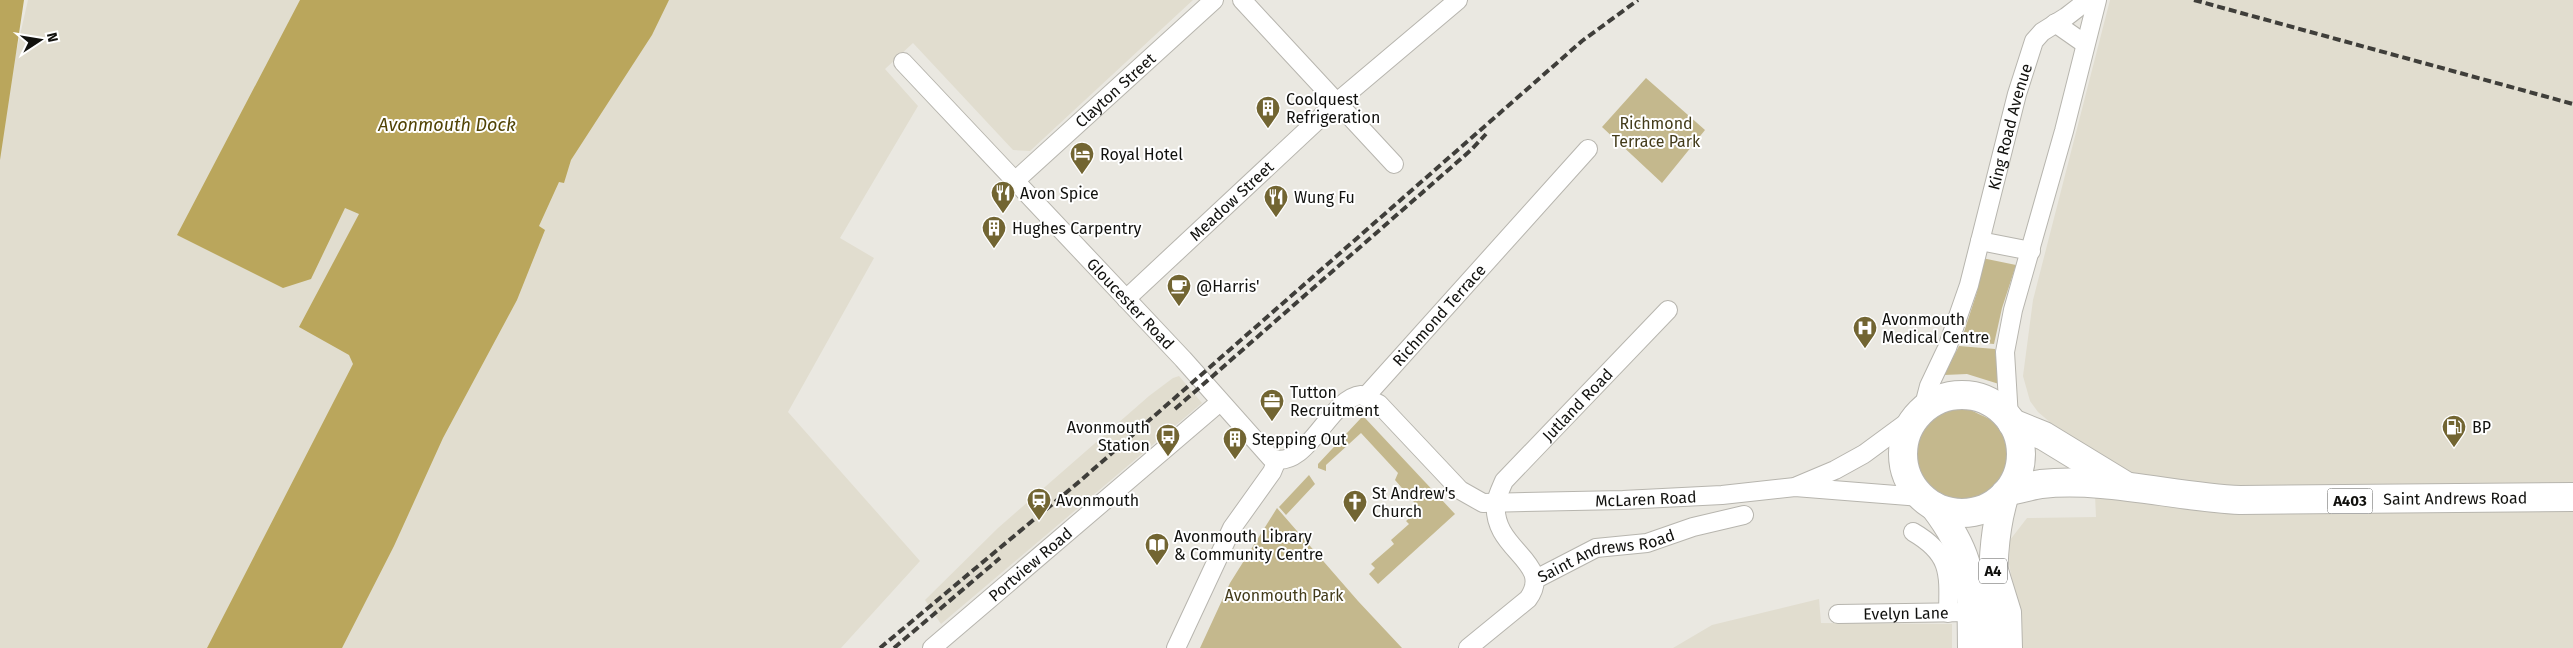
<svg xmlns="http://www.w3.org/2000/svg" width="2573" height="648" font-family="'Fira Sans',sans-serif">
  <style>
    .built { fill: #e1ddcf }
    .green { fill: #c4b88d }
    .water { fill: #baa65c }
    .lines { fill: none; stroke-linecap: round; stroke-linejoin: round }
    .street-casing { stroke: #b7b5ae; stroke-width: 20 }
    .highway-casing { stroke: #b7b5ae; stroke-width: 30 }
    .street { stroke: #fff; stroke-width: 18 }
    .highway { stroke: #fff; stroke-width: 28 }
    .rail { stroke: #3f3e3a; stroke-width: 4; stroke-dasharray: 8 4; stroke-linecap: butt }
    .labels { text-anchor: middle; stroke-width: 4; stroke-linejoin: round; paint-order: stroke }
    .shield { fill: #fff; stroke: #585856; stroke-width: 1 }
    .shield-label { font-size: 15px; font-weight: bold; fill: #11110e }
    .street-label { font-size: 16px; fill: #11110e; stroke: #fff }
    .poi-label { font-size: 16px; fill: #11110e; stroke: #fff; text-anchor: start }
    .park-label { font-size: 16px; fill: #433b1a; stroke: #fff }
    .water-label { font-size: 18px; font-style: italic; fill: #514305; stroke: #fff }
  </style>
  <rect width="100%" height="100%" fill="#eae8e1"/>
  <path class="built" d="M28 0H1193L1030 151 1013 150 913 43 885 69 918 106 840 238 874 258 788 412 920 561 841 648H0V123Z
    M2110 0H2573V648H2019L2018 611 2009 564 2010 540 2027 518 2096 517 2093 451 2051 423 2038 412 2030 401 2023 376 2033 300Z
    M1179 376 1202 403 941 624 925 600 998 528 1149 396 1173 378Z
    M1819 599 1821 623 1952 624V648H1673L1712 625Z"/>
  <path class="green" d="M1646 78 1705 130 1662 183 1602 127Z
    M1982 258 2016 265 2002 308 1994 344 1961 341 1977 292Z
    M1959 346 1995 349 1999 384 1967 374 1944 375Z
    M1963 406C1973 412 1988 417 1997 424 2016 440 2008 476 1991 489 1930 537 1871 423 1963 406Z
    M1361 418H1365L1455 514 1378 584 1369 574 1375 568 1371 564 1394 544 1391 540 1409 524 1406 521 1420 509 1395 480 1398 473 1361 433 1326 465V471L1318 468V464Z
    M1309 475 1315 484 1286 515 1279 507Z
    M1277 508 1358 601 1402 648H1200L1230 583Z"/>
  <path class="water" d="M0 0H24L0 160Z
    M300 0H669L652 35 571 160 564 183 559 182 539 226 545 230 517 300 443 438 394 546 342 648H207L353 364 349 355 299 327 359 214 345 208 311 279 283 288 177 235Z"/>
  <g class="lines">
    <defs>
      <g id="street">
        <path d="M1242 0 1394 164"/>
        <path d="M2055 23 2085 44"/>
        <path id="s1" d="M903 62 1183 359 1271 458C1307 472 1329 398 1361 395L1379 404 1460 490 1483 503 1623 500 1722 495 1795 487 1921 497"/>
        <path id="s2" d="M1016 180 1214 0"/>
        <path d="M1980 241 2031 251"/>
        <path id="s3" d="M1126 299 1336 103 1458 0"/>
        <path id="s4" d="M1366 396 1588 149"/>
        <path id="s5" d="M1923 409 1929 386 1947 348 1969 285 2017 94 2034 41 2042 32 2066 17 2088 0"/>
        <path d="M2009 418 2005 352 2013 310 2064 131 2097 0"/>
        <path d="M1797 486 1835 470 1864 454 1917 415"/>
        <path d="M1913 532C1951 554 1949 573 1948 613"/>
        <path d="M1999 570 2012 612 2013 648"/>
        <path id="s6" d="M1536 579 1596 548 1647 543 1693 527 1744 515"/>
        <path id="s7" d="M1838 614 1972 612"/>
        <path id="s8" d="M932 648 1220 402"/>
        <path d="M1176 648 1232 528 1272 472 1277 460"/>
        <path id="s9" d="M1468 648 1528 599C1555 562 1491 550 1496 503 1497 496 1501 488 1504 481L1668 310"/>
      </g>
      <g id="highway">
        <circle cx="1962" cy="454" r="59"/>
        <path d="M2012 423 2044 436 2126 486"/>
        <path id="s10" d="M2008 491C2019 489 2030 486 2041 484 2105 477 2175 497 2240 500L2573 497"/>
        <path d="M1934 506C1975 560 1971 583 1972 648"/>
        <path d="M1993 648C1994 596 1989 544 2005 494"/>
      </g>
    </defs>
    <use href="#street" class="street-casing"/>
    <use href="#highway" class="highway-casing"/>
    <use href="#street" class="street"/>
    <use href="#highway" class="highway"/>
    <path class="rail" d="M2194 0 2573 104
      M1175 409 1471 150 1486 134
      M880 648 1080 481 1582 41 1638 0
      M894 648 1000 558"/>
  </g>
  <defs>
    <symbol id="building-pin" viewBox="-11 -11 22 30"><path d="M0 17L-7.5 6A9.5 9.5 0 1 1 7.5 6Z" fill="#726532" stroke="#fff"/><path d="M-4-6H4V6H1V3H-1V6H-4ZM-2.5-4.3h1.7v1.8h-1.7ZM.8-4.3h1.7v1.8H.8ZM-2.5-1h1.7V.8h-1.7ZM.8-1h1.7V.8H.8Z" fill="#fff"/></symbol>
    <symbol id="hotel-pin" viewBox="-11 -11 22 30"><path d="M0 17L-7.5 6A9.5 9.5 0 1 1 7.5 6Z" fill="#726532" stroke="#fff"/><path d="M-6-4.5h1.5V1H6V5H4.5V3h-9V5H-6ZM-4 0a1.8 1.8 0 1 1 3.6 0ZM.5 0V-2.5h3Q6-2.5 6 0Z" fill="#fff"/></symbol>
    <symbol id="restaurant-pin" viewBox="-11 -11 22 30"><path d="M0 17L-7.5 6A9.5 9.5 0 1 1 7.5 6Z" fill="#726532" stroke="#fff"/><path d="M-5-6h1v4h1v-4h1v4h1v-4h1v5L-1.5 .5V6h-2V.5L-5-1ZM5-6V6H3V1.5H1.5Q1.5-4 5-6Z" fill="#fff"/></symbol>
    <symbol id="cafe-pin" viewBox="-11 -11 22 30"><path d="M0 17L-7.5 6A9.5 9.5 0 1 1 7.5 6Z" fill="#726532" stroke="#fff"/><path d="M-5.5-4.5H6V0H3Q3 3.5 0 3.5H-2.5Q-5.5 3.5-5.5 0ZM3-3.2v2h1.7v-2ZM-6 4.5H4V6H-6Z" fill="#fff"/></symbol>
    <symbol id="hospital-pin" viewBox="-11 -11 22 30"><path d="M0 17L-7.5 6A9.5 9.5 0 1 1 7.5 6Z" fill="#726532" stroke="#fff"/><path d="M-5-5h3v3.5h4V-5h3V5h-3V1.5h-4V5h-3Z" fill="#fff"/></symbol>
    <symbol id="office-pin" viewBox="-11 -11 22 30"><path d="M0 17L-7.5 6A9.5 9.5 0 1 1 7.5 6Z" fill="#726532" stroke="#fff"/><path d="M-6-3h4V-5.5h4V-3h4V5H-6ZM-1-4.5V-3h2v-1.5ZM-6 0V1H6V0Z" fill="#fff"/></symbol>
    <symbol id="fuel-pin" viewBox="-11 -11 22 30"><path d="M0 17L-7.5 6A9.5 9.5 0 1 1 7.5 6Z" fill="#726532" stroke="#fff"/><path d="M-5.5-6h7V0h2V4h1.3V-2.5L3-4.5l.8-.8L6-3V5H2.5V1h-1V6h-7ZM-4.2-4.7v3.2H.2V-4.7Z" fill="#fff"/></symbol>
    <symbol id="bus-pin" viewBox="-11 -11 22 30"><path d="M0 17L-7.5 6A9.5 9.5 0 1 1 7.5 6Z" fill="#726532" stroke="#fff"/><path d="M-5-6H5V4H4V6H2V4H-2V6H-4V4H-5ZM-3.5-4V0h7V-4ZM-3.5 1.2v1.5H-2V1.2ZM2 1.2v1.5H3.5V1.2Z" fill="#fff"/></symbol>
    <symbol id="station-pin" viewBox="-11 -11 22 30"><path d="M0 17L-7.5 6A9.5 9.5 0 1 1 7.5 6Z" fill="#726532" stroke="#fff"/><path d="M-3-6H3Q5-6 5-4V2Q5 4 3 4L4.5 6H3L1.5 4h-3L-3 6H-4.5L-3 4Q-5 4-5 2V-4Q-5-6-3-6ZM-3.5-4v3h7v-3ZM-3.5 1v1.5H-2V1ZM2 1v1.5H3.5V1Z" fill="#fff"/></symbol>
    <symbol id="church-pin" viewBox="-11 -11 22 30"><path d="M0 17L-7.5 6A9.5 9.5 0 1 1 7.5 6Z" fill="#726532" stroke="#fff"/><path d="M-1.2-6h2.4v3.5h3.3v2.4h-3.3V6h-2.4V-.1h-3.3v-2.4h3.3Z" fill="#fff"/></symbol>
    <symbol id="library-pin" viewBox="-11 -11 22 30"><path d="M0 17L-7.5 6A9.5 9.5 0 1 1 7.5 6Z" fill="#726532" stroke="#fff"/><path d="M-6-4Q-3-5.5-.7-3.5V5Q-3 3-6 4ZM6-4Q3-5.5 .7-3.5V5Q3 3 6 4Z" fill="#fff"/></symbol>
  </defs>
  <g fill-rule="evenodd">
    <use href="#building-pin" x="1254" y="94" width="28" height="38"/>
    <use href="#hotel-pin" x="1068" y="140" width="28" height="38"/>
    <use href="#restaurant-pin" x="989" y="179" width="28" height="38"/>
    <use href="#restaurant-pin" x="1262" y="183" width="28" height="38"/>
    <use href="#building-pin" x="980" y="214" width="28" height="38"/>
    <use href="#cafe-pin" x="1165" y="272" width="28" height="38"/>
    <use href="#hospital-pin" x="1851" y="314" width="28" height="38"/>
    <use href="#office-pin" x="1258" y="387" width="28" height="38"/>
    <use href="#fuel-pin" x="2440" y="413" width="28" height="38"/>
    <use href="#bus-pin" x="1154" y="422" width="28" height="38"/>
    <use href="#building-pin" x="1221" y="425" width="28" height="38"/>
    <use href="#station-pin" x="1025" y="486" width="28" height="38"/>
    <use href="#church-pin" x="1341" y="488" width="28" height="38"/>
    <use href="#library-pin" x="1143" y="531" width="28" height="38"/>
  </g>
  <g class="labels">
    <g class="shield">
      <rect x="2327.5" y="488.5" width="45" height="25" rx="4"/>
      <rect x="1979" y="558.5" width="28" height="25" rx="4"/>
    </g>
    <g class="shield-label">
      <text x="2350" y="506">A403</text>
      <text x="1993" y="576">A4</text>
    </g>
    <g class="street-label">
      <text dy="6" stroke="none"><textPath href="#s2" startOffset="134">Clayton Street</textPath></text>
      <text dy="6" stroke="none"><textPath href="#s5" startOffset="296">King Road Avenue</textPath></text>
      <text dy="6" stroke="none"><textPath href="#s3" startOffset="144">Meadow Street</textPath></text>
      <text dy="6" stroke="none"><textPath href="#s1" startOffset="332">Gloucester Road</textPath></text>
      <text dy="6" stroke="none"><textPath href="#s4" startOffset="109">Richmond Terrace</textPath></text>
      <text dy="6" stroke="none"><textPath href="#s9" startOffset="316">Jutland Road</textPath></text>
      <text dy="6" stroke="none"><textPath href="#s1" startOffset="984">McLaren Road</textPath></text>
      <text dy="6" stroke="none"><textPath href="#s10" startOffset="449">Saint Andrews Road</textPath></text>
      <text dy="6" stroke="none"><textPath href="#s6" startOffset="75">Saint Andrews Road</textPath></text>
      <text dy="6" stroke="none"><textPath href="#s8" startOffset="129">Portview Road</textPath></text>
      <text dy="6" stroke="none"><textPath href="#s7" startOffset="68">Evelyn Lane</textPath></text>
    </g>
    <g class="poi-label">
      <text x="1286" y="105">Coolquest<tspan x="1286" dy="18">Refrigeration</tspan></text>
      <text x="1100" y="160">Royal Hotel</text>
      <text x="1020" y="199">Avon Spice</text>
      <text x="1294" y="203">Wung Fu</text>
      <text x="1012" y="234">Hughes Carpentry</text>
      <text x="1196" y="292">@Harris'</text>
      <text x="1882" y="325">Avonmouth<tspan x="1882" dy="18">Medical Centre</tspan></text>
      <text x="1290" y="398">Tutton<tspan x="1290" dy="18">Recruitment</tspan></text>
      <text x="1150" y="433" text-anchor="end">Avonmouth<tspan x="1150" dy="18">Station</tspan></text>
      <text x="2472" y="433">BP</text>
      <text x="1252" y="445">Stepping Out</text>
      <text x="1372" y="499">St Andrew's<tspan x="1372" dy="18">Church</tspan></text>
      <text x="1056" y="506">Avonmouth</text>
      <text x="1174" y="542">Avonmouth Library<tspan x="1174" dy="18">&amp; Community Centre</tspan></text>
    </g>
    <g class="park-label">
      <text x="1656" y="129">Richmond<tspan x="1656" dy="18">Terrace Park</tspan></text>
      <text x="1284" y="601">Avonmouth Park</text>
    </g>
    <g class="water-label">
      <text x="447" y="131">Avonmouth Dock</text>
    </g>
  </g>
  <g transform="translate(40 40) rotate(78)" stroke="#ffffff" stroke-width="4" paint-order="stroke">
  <path d="M0-4L9 19L0 12L-9 19Z" fill="#11110e"/>
  <text y="-8" font-size="14" font-weight="bold" text-anchor="middle" fill="#11110e">N</text>
  </g>
</svg>
